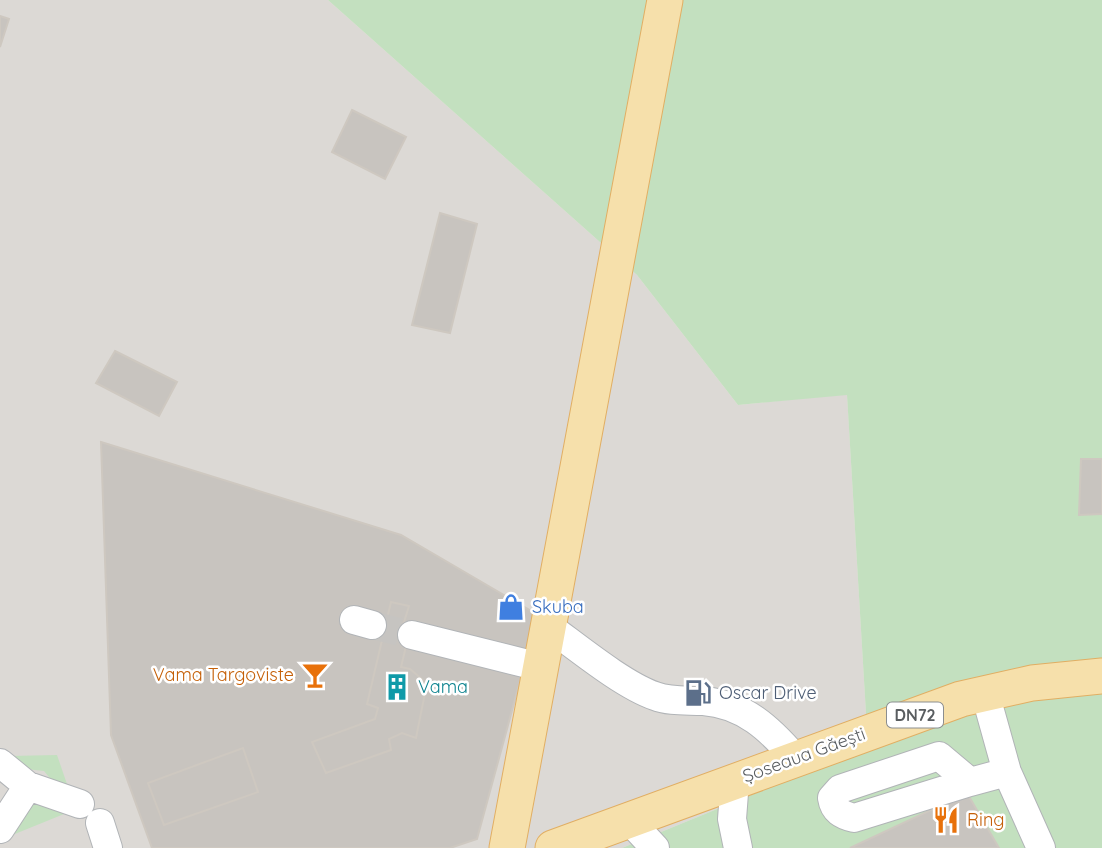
<svg xmlns="http://www.w3.org/2000/svg" width="1102" height="848" font-family="Quicksand,sans-serif">
  <style>
    .industrial { fill: #dcd9d5 }
    .green { fill: #c3e0bf }
    .building { fill: #c8c4bf; stroke: #cec8c0; stroke-width: 2 }
    .lines { fill: none; stroke-linecap: round; stroke-linejoin: round }
    .minor-tunnel { stroke: #c6c4c1; stroke-width: 28; stroke-dasharray: 28 14; stroke-linecap: butt }
    .minor-casing { stroke: #b1b4b7; stroke-width: 30 }
    .major-casing { stroke: #e1ae63; stroke-width: 37 }
    .minor { stroke: #fff; stroke-width: 28 }
    .major { stroke: #f6e0ab; stroke-width: 35 }
    .labels { text-anchor: middle; stroke-width: 5; stroke-linejoin: round; paint-order: stroke }
    .shield { fill: #fff; stroke: #8b8e90; stroke-width: 2 }
    .shield-label { font-size: 16px; font-weight: bold; fill: #595d60 }
    .shop-label { font-size: 18px; fill: #366cbe; stroke: #fff; text-anchor: start }
    .food-label { font-size: 18px; fill: #c56008; stroke: #fff; text-anchor: end }
    .culture-label { font-size: 18px; fill: #0d838f; stroke: #fff; text-anchor: start }
    .service-label { font-size: 18px; fill: #4e5e75; stroke: #fff; text-anchor: start }
    .street-label { font-size: 18px; fill: #595d60; stroke: #fff }
  </style>
  <rect width="100%" height="100%" fill="#ebe7e1"/>
  <path class="industrial" d="M0 0H328L637 275 738 405 847 394 868 747 622 848H0Z"/>
  <path class="green" d="M328 0H1102V848H622L868 747 847 395 738 405 637 275Z
    M57 755 68 787 54 783 44 771 26 769 9 756Z
    M32 801 69 812 5 838Z"/>
  <path class="building" d="M0 16 9 19 0 47Z
    M352 110 406 137 385 179 332 152Z
    M440 213 477 224 450 333 412 325Z
    M115 351 177 382 159 416 96 383Z
    M101 442 401 535 538 615 477 839 450 848H152L111 735Z
    M1081 459H1102V514L1079 515Z
    M391 602 409 606 399 638 407 642 401 667 410 669 423 680 425 693 416 738 402 733 389 739 391 750 326 773 312 742 375 719 378 708 367 704Z
    M243 748 258 792 164 825 148 783Z
    M967 793 999 848H850Z"/>
  <g class="lines">
    <path class="minor-tunnel" d="M372 625 412 635"/>
    <defs>
      <path id="minor" d="M354 620 372 625
        M548 626C577 647 623 685 655 696 670 702 687 700 703 701 744 704 770 729 795 758
        M412 635 540 667
        M985 693 1007 772 1041 848
        M0 763 28 786 0 829
        M735 780 732 819 738 848
        M970 782 854 818C842 815 834 811 832 798L840 789 939 756 970 782 1007 772
        M28 786 80 804
        M629 820 655 848
        M100 823 108 848"/>
      <path id="major" d="M507 848 665 0
        M553 848 961 699 1032 683 1102 676"/>
    </defs>
    <use href="#minor" class="minor-casing"/>
    <use href="#major" class="major-casing"/>
    <use href="#minor" class="minor"/>
    <use href="#major" class="major"/>
  </g>
  <defs>
    <symbol id="shop-bare" viewBox="-9 -9 18 18"><path d="M-5-2.5h2.3a2.7 3.5 0 0 1 5.4 0H5L5.5 6h-11ZM-1.5-2.5h3a1.5 2.3 0 0 0-3 0Z" fill="#3f7fe0" stroke="#fff" stroke-width="2.5" paint-order="stroke"/></symbol>
    <symbol id="bar-bare" viewBox="-9 -9 18 18"><path d="M-6-5H6L.8 .8V4.5H3.5V6h-7V4.5H-.8V.8Z" fill="#e8710a" stroke="#fff" stroke-width="2.5" paint-order="stroke"/></symbol>
    <symbol id="building-bare" viewBox="-9 -9 18 18"><path d="M-4-6H4V6H1V3H-1V6H-4ZM-2.5-4.3h1.7v1.8h-1.7ZM.8-4.3h1.7v1.8H.8ZM-2.5-1h1.7V.8h-1.7ZM.8-1h1.7V.8H.8Z" fill="#0f9aa8" stroke="#fff" stroke-width="2.5" paint-order="stroke"/></symbol>
    <symbol id="fuel-bare" viewBox="-9 -9 18 18"><path d="M-5.5-6h7V0h2V4h1.3V-2.5L3-4.5l.8-.8L6-3V5H2.5V1h-1V6h-7ZM-4.2-4.7v3.2H.2V-4.7Z" fill="#5c6f8a" stroke="#fff" stroke-width="2.5" paint-order="stroke"/></symbol>
    <symbol id="restaurant-bare" viewBox="-9 -9 18 18"><path d="M-5-6h1v4h1v-4h1v4h1v-4h1v5L-1.5 .5V6h-2V.5L-5-1ZM5-6V6H3V1.5H1.5Q1.5-4 5-6Z" fill="#e8710a" stroke="#fff" stroke-width="2.5" paint-order="stroke"/></symbol>
  </defs>
  <g fill-rule="evenodd">
    <use href="#shop-bare" x="492" y="588" width="38" height="38"/>
    <use href="#bar-bare" x="296" y="656" width="38" height="38"/>
    <use href="#building-bare" x="378" y="668" width="38" height="38"/>
    <use href="#fuel-bare" x="679" y="674" width="38" height="38"/>
    <use href="#restaurant-bare" x="927" y="801" width="38" height="38"/>
  </g>
  <g class="labels">
    <rect class="shield" x="887" y="702.5" width="56" height="25" rx="5"/>
    <g class="shield-label">
      <text x="915" y="721">DN72</text>
    </g>
    <g class="shop-label">
      <text x="532" y="613">Skuba</text>
    </g>
    <g class="food-label">
      <text x="294" y="681">Vama Targoviste</text>
      <text x="967" y="826" text-anchor="start">Ring</text>
    </g>
    <g class="culture-label">
      <text x="418" y="693">Vama</text>
    </g>
    <g class="service-label">
      <text x="719" y="699">Oscar Drive</text>
    </g>
    <g class="street-label">
      <text transform="translate(804 755) rotate(-20)" y="6">Șoseaua Găești</text>
    </g>
  </g>
</svg>
